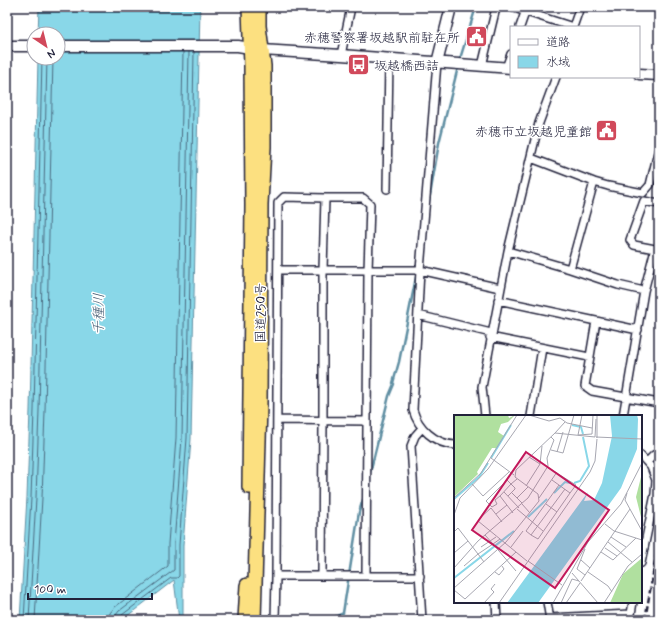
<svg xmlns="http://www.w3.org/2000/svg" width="666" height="627" font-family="Mynerve,'Klee One',sans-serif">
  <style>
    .water { fill: #89d7e8; stroke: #608fa3 }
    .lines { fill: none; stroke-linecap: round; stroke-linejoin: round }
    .shore { stroke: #4b6a80; stroke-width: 1 }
    .stream { stroke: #608fa3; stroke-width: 2.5 }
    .street-casing { stroke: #22223b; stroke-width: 10 }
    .secondary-casing { stroke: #22223b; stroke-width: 13 }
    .highway-casing { stroke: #22223b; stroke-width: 16 }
    .street { stroke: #fff; stroke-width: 7 }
    .secondary { stroke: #fff; stroke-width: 10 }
    .highway { stroke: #fce080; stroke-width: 13 }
    .rail { stroke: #22223b; stroke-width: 2.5; stroke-dasharray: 6 3; stroke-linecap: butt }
    .labels { text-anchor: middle; stroke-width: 3; stroke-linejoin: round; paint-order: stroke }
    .poi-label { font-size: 13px; fill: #22223b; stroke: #fff; text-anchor: end }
    .street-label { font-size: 13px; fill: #22223b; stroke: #fff }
    .water-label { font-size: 14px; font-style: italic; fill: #41586f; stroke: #fff }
    .inset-river { fill: none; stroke: #89d7e8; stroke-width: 2 }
    .inset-road { fill: none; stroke: #a7a7b1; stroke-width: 1 }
    .view { fill: #c2185b; fill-opacity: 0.15; stroke: #c2185b; stroke-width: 2 }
    .inset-edge { fill: none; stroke: #22223b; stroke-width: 2 }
  </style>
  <rect width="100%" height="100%" fill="#fff"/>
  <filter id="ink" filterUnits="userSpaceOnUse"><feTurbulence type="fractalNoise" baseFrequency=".025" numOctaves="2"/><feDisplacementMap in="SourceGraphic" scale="8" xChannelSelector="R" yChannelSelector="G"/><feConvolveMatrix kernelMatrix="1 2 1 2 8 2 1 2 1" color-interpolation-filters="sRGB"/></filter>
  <g filter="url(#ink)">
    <path class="water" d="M39 7H200L191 439 183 545V620H179L174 580 122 620H20L27 497 30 410 38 58H58V34H38Z"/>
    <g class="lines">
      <path class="shore" d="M24 620 31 498 34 410 42 58
        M29 620 36 498 39 410 47 58
        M35 620 42 498 45 411 53 58
        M109 620 110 613 115 607 168 566V544L176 438 183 52
        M115 620 116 615 119 611 174 570V544L182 438 189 52
        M120 620 122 615 171 578H177L179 576V545L187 438 194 52"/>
      <path class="stream" d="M459 62 476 7
        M428 207 439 143 458 67
        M370 473 389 396 394 384 393 383 399 362 416 277
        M329 620 343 613 359 512 363 499"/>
      <defs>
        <path id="street" d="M511 7 573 27
          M520 27 527 7
          M573 27 580 7
          M341 55 351 7
          M437 63 420 270 413 410C418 428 435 444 455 445
          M482 66 495 12 498 7
          M506 68 511 54
          M531 158 594 182 608 186 643 193 650 185 659 148
          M387 189 389 59
          M325 198 284 197 278 203 276 576H420
          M508 251 570 269 618 285 644 291
          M570 269 594 182
          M278 270H420L500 288
          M498 300 638 330
          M418 315 491 333
          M596 321 585 386 592 391 659 403
          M490 337 589 357
          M485 416 482 387 508 251 539 123 556 77
          M531 416 542 348
          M623 416 644 291 655 249 634 245 630 240 644 201 659 204
          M277 420 367 421
          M422 428 415 436 411 446 422 620
          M641 456 651 467 656 480 655 494 641 563
          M647 462 654 455 659 454
          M322 575 323 421V270L325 198H363L370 204 368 271 366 575
          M496 602 497 620
          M547 602 550 620
          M549 618 631 614
          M275 620 276 576
          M630 620 633 602"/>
        <path id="secondary" d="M7 46H34
          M58 46H238L262 50 341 55 511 68
          M437 63 451 7
          M639 74 659 75"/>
        <path id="highway" d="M249 487 252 206 251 66 249 7
          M245 620 247 585
          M254 620 260 405 261 204 264 147V66L259 26V7"/>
      </defs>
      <use href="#street" class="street-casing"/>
      <use href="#secondary" class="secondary-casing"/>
      <use href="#highway" class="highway-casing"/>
      <use href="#street" class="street"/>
      <use href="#secondary" class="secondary"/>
      <use href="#highway" class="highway"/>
      <path class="rail" d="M645 620 659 539"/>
    </g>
  </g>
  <defs>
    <symbol id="civic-square" viewBox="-11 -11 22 22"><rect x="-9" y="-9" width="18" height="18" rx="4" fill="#d1495b" stroke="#fff"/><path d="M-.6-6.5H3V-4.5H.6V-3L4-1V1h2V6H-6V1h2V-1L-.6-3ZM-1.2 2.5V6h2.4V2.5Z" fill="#fff"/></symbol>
    <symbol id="bus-square" viewBox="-11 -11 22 22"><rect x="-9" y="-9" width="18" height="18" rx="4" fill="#d1495b" stroke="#fff"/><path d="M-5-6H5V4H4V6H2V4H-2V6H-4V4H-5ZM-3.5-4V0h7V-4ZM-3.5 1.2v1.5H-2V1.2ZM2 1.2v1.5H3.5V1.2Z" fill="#fff"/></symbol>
  </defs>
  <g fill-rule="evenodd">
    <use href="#civic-square" x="464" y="24" width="25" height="25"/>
    <use href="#bus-square" x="346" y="52" width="25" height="25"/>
    <use href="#civic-square" x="594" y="118" width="25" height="25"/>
  </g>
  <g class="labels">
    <g class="poi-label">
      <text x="460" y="42">赤穂警察署坂越駅前駐在所</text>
      <text x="374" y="70" text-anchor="start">坂越橋西詰</text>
      <text x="592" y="136">赤穂市立坂越児童館</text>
    </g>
    <g class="street-label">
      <text transform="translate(260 313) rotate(-90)" y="5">国道250号</text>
    </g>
    <g class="water-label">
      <text transform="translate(98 314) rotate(-89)" y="5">千種川</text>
    </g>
  </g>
  <g transform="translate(454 415)">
    <rect width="188" height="188" fill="#fff"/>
    <path d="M0 0H54L55 3 61 0 54 7 47 9 44 17 50 21 43 33H38L23 57 24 59 0 82ZM188 58V106L182 82ZM188 143V188H156L169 159Z" fill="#b0e09f"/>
    <path d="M156 0H183L184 4 183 34 167 73 84 188H53L134 77 130 86 140 85 148 68 158 21Z" fill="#89d7e8"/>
    <path class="inset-river" d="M118 10 127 12 129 19M37 43 57 10M120 68 126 66 135 51 129 22M100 78 111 67 116 68M0 84 25 62 34 48M74 102 93 84M0 163 60 116"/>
    <path class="inset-road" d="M75 0 95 6 106 3 113 8 138 13M128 0 124 20 138 19 139 0M143 0V23M101 18 111 7M141 22 142 4M142 22 188 24M97 35 109 38 120 0M103 37 109 17M75 42 86 49M37 43 60 60M93 52 122 70 116 78M18 69 29 81 55 57M105 70 72 116 77 120 111 74M72 71 86 49 88 31M50 77 65 93M58 78 68 88M173 78 171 85 188 116M46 81 59 98M54 81 61 74V73L53 65 32 86 38 92 43 89 41 85 46 81 57 69 63 64M0 83 27 58 63 0M63 83 74 72M85 83 103 57M68 89 76 98M92 89 103 97M63 94 89 116M42 99 53 90M0 100 6 83 34 54 72 0M26 103 37 93 48 107M24 106 73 146M151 109 160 116 188 125M0 117 4 113 24 139 39 129 62 156M31 120 39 129 46 124M77 120 84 124 116 78 98 65M157 122 172 132M154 127 178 147M27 132 42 122M57 132 69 116M151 133 163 141M131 134 123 154 131 160M147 137 159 145 182 123M0 138 14 126M127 145 136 153M74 146 108 170M10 151 24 139 30 147M0 153 24 126 74 83 94 51 93 43 100 25 97 22M41 157 45 160 50 154 48 151M134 157 154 171 158 177M118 158 144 188M127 166 176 94M0 173 52 127 85 86 84 79 61 62 62 55 101 18 141 22M0 175 11 184 62 137M30 188 40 177 37 174 41 169M45 188 136 57 141 46 143 24M99 188 134 127 167 89 188 48M107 188 118 164 125 166M112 188 126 168M150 188 174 151 188 139"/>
    <path class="view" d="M72 37 155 95 101 173 18 115Z"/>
    <rect width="188" height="188" class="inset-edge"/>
  </g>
  <rect width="666" height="627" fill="none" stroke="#fff" stroke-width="24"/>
  <rect x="12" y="12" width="642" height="603" fill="none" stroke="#22223b" stroke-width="1.5" filter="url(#ink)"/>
  <rect x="510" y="26" width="130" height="52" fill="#ffffff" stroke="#a7a7b1"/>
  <rect x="518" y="39" width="20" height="6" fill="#ffffff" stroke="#a7a7b1"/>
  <text x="546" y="46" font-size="12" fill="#22223b">道路</text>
  <rect x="518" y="56" width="20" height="12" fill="#89d7e8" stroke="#a7a7b1"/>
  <text x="546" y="66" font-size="12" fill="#22223b">水域</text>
  <g transform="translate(46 46) rotate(145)"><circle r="19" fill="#ffffff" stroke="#a7a7b1"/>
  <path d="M0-3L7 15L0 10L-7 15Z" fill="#d1495b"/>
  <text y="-6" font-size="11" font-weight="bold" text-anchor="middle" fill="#22223b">N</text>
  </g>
  <path d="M28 593v6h124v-6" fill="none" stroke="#22223b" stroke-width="2"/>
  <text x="34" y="593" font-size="12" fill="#22223b" stroke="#ffffff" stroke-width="3" paint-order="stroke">100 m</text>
</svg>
